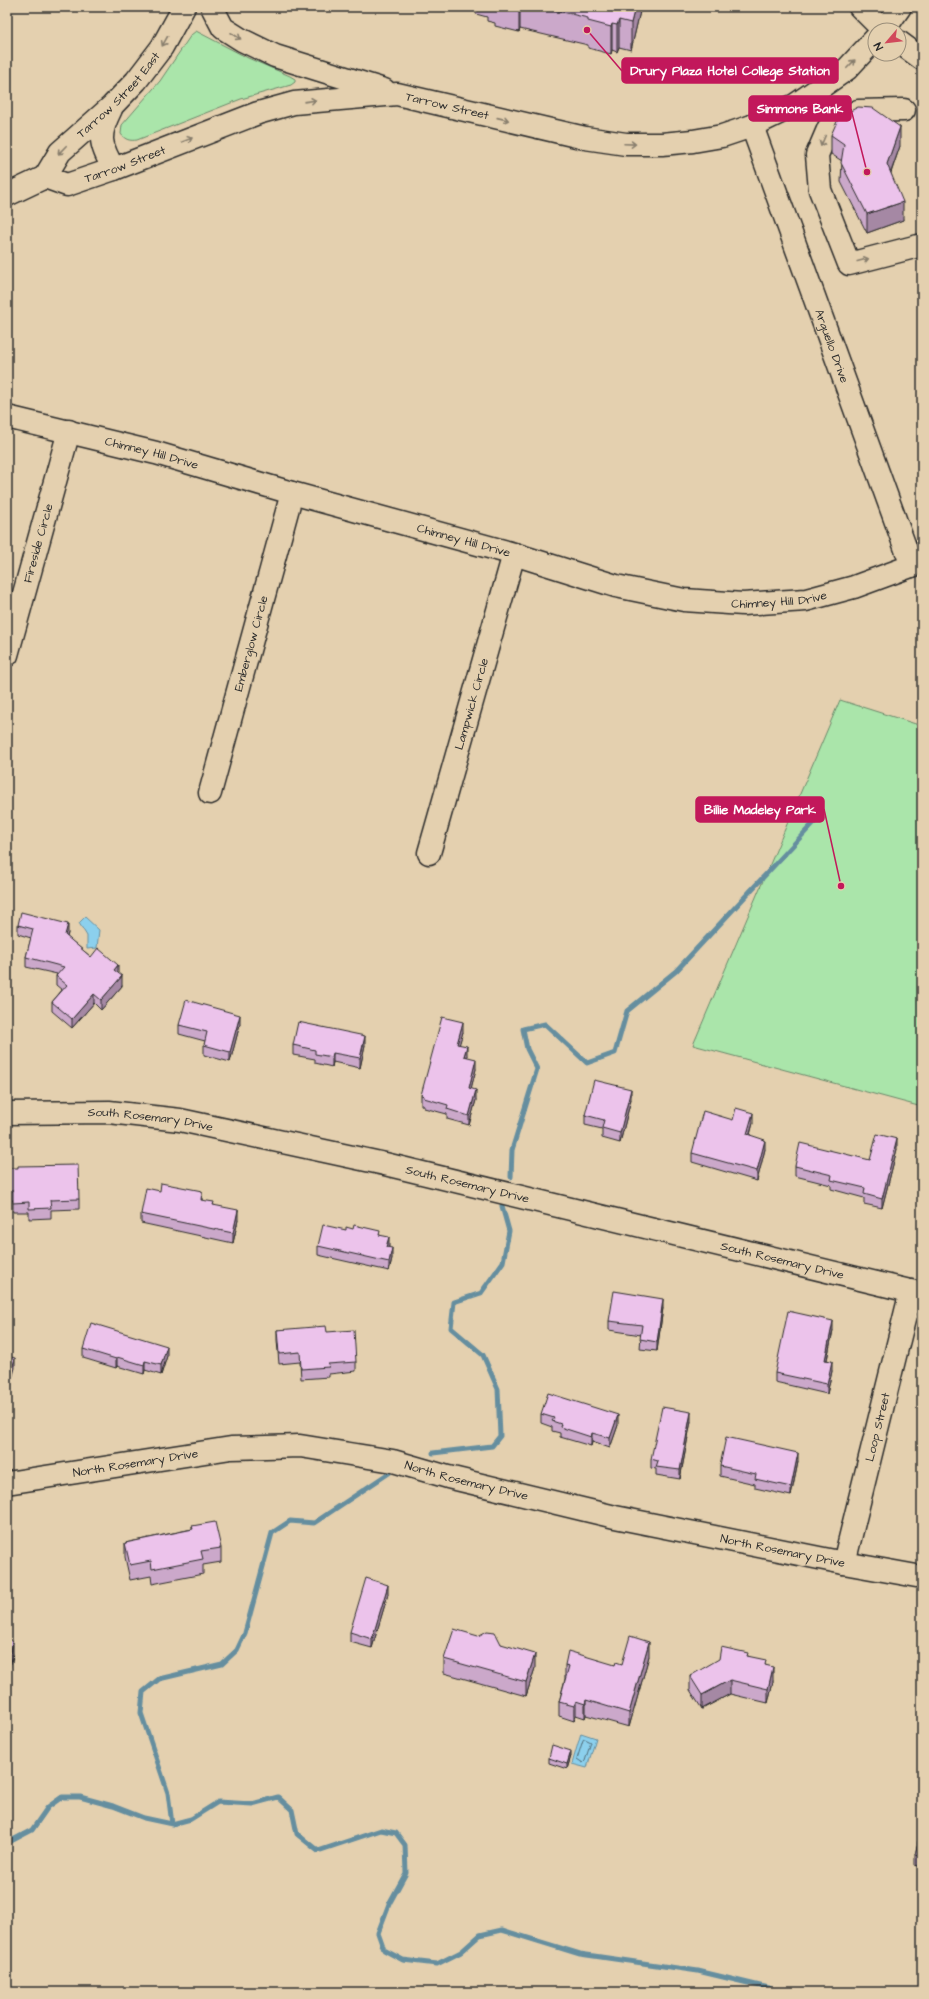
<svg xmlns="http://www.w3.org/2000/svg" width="929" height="1999" font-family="'Architects Daughter',sans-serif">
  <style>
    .green { fill: #aae5aa; stroke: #6a886a }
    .water { fill: #8cd0ed; stroke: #658e9f }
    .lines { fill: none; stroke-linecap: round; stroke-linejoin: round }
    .shore { stroke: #526d79; stroke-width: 1 }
    .stream { stroke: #658e9f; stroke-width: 5 }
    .minor-casing { stroke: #2b2b2b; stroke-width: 25 }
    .major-casing { stroke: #2b2b2b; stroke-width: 25 }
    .minor { stroke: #e4d0af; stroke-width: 22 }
    .major { stroke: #e4d0af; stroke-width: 22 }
    .wall { fill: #cba8ca; stroke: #2b2b2b }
    .shaded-wall { fill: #a588a4; stroke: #2b2b2b }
    .building { fill: #ecc3eb; stroke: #2b2b2b }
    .oneway { stroke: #887e6d }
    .labels { text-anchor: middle; stroke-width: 3; stroke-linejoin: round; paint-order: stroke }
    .street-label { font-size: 12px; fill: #2b2b2b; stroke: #e4d0af }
    .leader { fill: none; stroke: #c2185b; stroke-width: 1.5 }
    .callout-dot { fill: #c2185b; stroke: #e4d0af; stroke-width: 1.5 }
    .callout { fill: #c2185b; stroke: #c2185b; stroke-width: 1.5 }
    .callout-label { font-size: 13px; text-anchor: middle; font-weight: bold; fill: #fff }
  </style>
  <rect width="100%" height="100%" fill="#e4d0af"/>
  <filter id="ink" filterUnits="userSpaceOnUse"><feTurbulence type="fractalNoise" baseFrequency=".025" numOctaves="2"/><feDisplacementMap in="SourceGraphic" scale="8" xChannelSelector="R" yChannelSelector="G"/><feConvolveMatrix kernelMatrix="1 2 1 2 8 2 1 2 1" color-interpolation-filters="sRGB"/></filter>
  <g filter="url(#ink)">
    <path class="green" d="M196 31 248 58 290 76 295 79V82L291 85 241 99 137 140C130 141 125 140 121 134L122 125 160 81 191 35Z
      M840 700 922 726V1107L693 1045Z"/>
    <path class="water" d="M85 917 99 930 97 948 87 949V936L79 923Z
      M581 1733 596 1738 587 1768 572 1764Z"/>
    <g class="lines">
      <path class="shore" d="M585 1739 591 1742 585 1761 583 1763 577 1759 583 1740Z"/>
      <path class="stream" d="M511 1177 512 1150 537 1069 527 1049 523 1029 545 1024 587 1063 615 1053 627 1011 676 971 820 816
        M433 1453 492 1446 500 1436 498 1389 483 1355 451 1328 454 1302 481 1293 503 1262 509 1231 502 1206
        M172 1824 168 1793 141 1713 143 1692 159 1679 222 1664 237 1650 245 1633 272 1533 290 1521 314 1523 389 1473
        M7 1841H11L32 1830 48 1807 62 1797H80L113 1806 144 1818 172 1824 191 1819 218 1802 252 1804 278 1797 292 1810 297 1834 318 1851 381 1830 396 1833 405 1845 406 1873 389 1904 378 1933 384 1950 403 1960 437 1964 461 1952 480 1935 502 1930 580 1954 698 1971 769 1988 775 1992"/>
      <defs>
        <g id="minor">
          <path d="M860 7 883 30"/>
          <path d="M899 42 922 59"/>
          <path d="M904 110 858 111 829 127 817 155 820 190 849 264 922 245"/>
          <path id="s1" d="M752 126 912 566"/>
          <path id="s2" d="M7 417 156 453 292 493 514 554 616 586 684 600 743 604 806 600 854 587 922 562"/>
          <path id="s3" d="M7 655 69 431"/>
          <path id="s4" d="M210 793 292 493"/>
          <path id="s5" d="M429 853 514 554"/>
          <path id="s6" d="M7 1113 109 1112 180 1120 385 1164 922 1294"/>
          <path id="s7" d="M7 1483 231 1448 300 1446 393 1461 448 1477 615 1517 844 1563 922 1577"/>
          <path id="s8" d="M844 1563 911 1291"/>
        </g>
        <g id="major">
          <path d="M212 7 223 28 242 40 275 56 384 90"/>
          <path d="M884 30 900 7"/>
          <path d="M111 109C98 135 99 144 114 169"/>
          <path id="s9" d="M45 177 60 152 112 106 136 81 162 47 184 7"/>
          <path id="s10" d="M7 195 45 177 67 185 114 169 258 113 294 103 397 94 585 138 626 144H662L693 141 722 136 752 126 795 105 847 69 875 39"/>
        </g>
      </defs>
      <use href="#minor" class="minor-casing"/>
      <use href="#major" class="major-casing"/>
      <use href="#minor" class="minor"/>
      <use href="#major" class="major"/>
    </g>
    <path class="wall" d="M476 7H641L631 50 619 47 617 52 612 50 611 54 588 48V45L520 29 519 32 495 26V23L487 21V17L476 14Z
      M831 135 900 146 891 173 903 220 867 233 841 182 842 161 831 154Z
      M18 925 68 933 67 937 91 957 118 973 122 986 101 1010 94 1003 72 1028 52 1011V1002L62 990 56 985V976L57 974 26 967V957L31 938 18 934Z
      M240 1024 230 1062 204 1055V1045L205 1041 179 1034V1025Z
      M463 1032 459 1044 467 1056 476 1069 471 1088 476 1100 469 1125 447 1119V1114L424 1108V1106L421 1105V1095Z
      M293 1045H365L360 1068 333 1062 332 1067 315 1063V1059L293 1055Z
      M631 1099 620 1143 602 1138V1129L585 1125V1115Z
      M733 1120 753 1123 750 1135 765 1149 757 1181 692 1162V1153Z
      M897 1149 882 1208 864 1204V1198L831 1189V1185L795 1176V1166L870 1160Z
      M7 1168 79 1199V1209L51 1210V1218L29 1219V1212H13V1200L7 1201Z
      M202 1200 214 1205 238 1220 233 1243 141 1223V1214Z
      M346 1230 380 1235 389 1246 388 1248 392 1258 389 1271 318 1255V1246Z
      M663 1308 657 1351 640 1349 641 1335 609 1330V1321Z
      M277 1330 327 1332 356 1362V1371L329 1374V1377L301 1379 300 1362 279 1364 277 1340Z
      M833 1330 827 1360 832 1371 827 1394 775 1382V1373Z
      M83 1349 167 1356 161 1375 145 1370 144 1374 117 1366 116 1368 83 1358Z
      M541 1414 618 1425 610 1448 592 1442 591 1446 560 1437V1433L552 1431V1427L541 1423Z
      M691 1421 680 1479 656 1475V1469L651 1468V1459Z
      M798 1462 791 1496 755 1488V1484L720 1476V1466Z
      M192 1526 221 1548V1562L203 1565V1574L152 1584 151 1576 130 1580 125 1557V1543L192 1529Z
      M388 1594 372 1648 350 1642V1632Z
      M7 1639 13 1654 8 1675H7Z
      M501 1644 535 1668 526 1696 444 1673V1659Z
      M649 1656 629 1727 586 1715 585 1718 576 1715 574 1721 559 1716V1702L565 1679V1665H615L622 1664Z
      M748 1656 766 1665 773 1681 768 1703 730 1694 702 1709 690 1690V1676Z
      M571 1756 567 1769 549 1763V1758Z
      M922 1826V1867L915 1865V1855Z"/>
    <path class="shaded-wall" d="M519 7H520V29L519 32Z
      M635 7H641L631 50V23Z
      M619 20V47L617 52V25Z
      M612 24V50L611 54V27Z
      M900 127V146L887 183V164Z
      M903 202V220L867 233V214Z
      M68 924V933L65 945V935Z
      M118 965V975L114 970Z
      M122 976V986L101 1010V1000Z
      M94 994V1003L72 1028V1019Z
      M240 1015V1024L230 1062V1052Z
      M463 1022V1032L457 1053V1044Z
      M365 1036V1045L360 1068V1058Z
      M467 1046V1056L464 1065V1056Z
      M333 1053V1062L332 1067V1057Z
      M476 1059V1069L469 1097V1088Z
      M631 1089V1099L620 1143V1133Z
      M476 1090V1100L469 1125V1116Z
      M753 1113V1123L747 1144V1134Z
      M897 1139V1149L882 1208V1199Z
      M765 1140V1149L757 1181V1171Z
      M202 1191V1201L201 1200Z
      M238 1210V1220L233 1243V1233Z
      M389 1237V1246L386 1257V1247Z
      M392 1248V1258L389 1271V1262Z
      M663 1299V1308L657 1351V1342Z
      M833 1321V1330L825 1369V1360Z
      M167 1346V1356L161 1375V1365Z
      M117 1357V1366L116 1368V1359Z
      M15 1358V1368L7 1396V1387Z
      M145 1361V1370L144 1374V1365Z
      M832 1361V1371L827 1394V1384Z
      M691 1412V1421L680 1479V1470Z
      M618 1415V1425L610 1448V1438Z
      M592 1433V1442L591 1446V1437Z
      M798 1453V1462L791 1496V1487Z
      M388 1585V1594L372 1648V1639Z
      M13 1642V1654L8 1675V1663Z
      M649 1642V1656L629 1727V1713Z
      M535 1654V1668L526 1696V1682Z
      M773 1667V1681L768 1703V1689Z
      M730 1680V1694L702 1709V1695Z
      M586 1700V1715L585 1718V1704Z
      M576 1701V1715L574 1721V1706Z
      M571 1751V1756L567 1769V1764Z"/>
    <path class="building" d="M541 7H635L631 23 619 20 617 25 612 24 611 27 588 21V18Z
      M858 107 873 108 900 127 887 164 903 202 867 214 841 163 844 144 831 135 839 117Z
      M21 912 68 924 65 935 91 957 98 948 118 965 114 970 122 976 101 1000 94 994 72 1019 52 1002 67 985 56 976 64 967 26 957 33 929 18 925Z
      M186 1000 240 1015 230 1052 204 1045 207 1032 179 1025Z
      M442 1017 463 1022 457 1044 467 1046 464 1056 476 1059 469 1088 476 1090 469 1116 447 1109 448 1105 424 1098V1096L421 1095Z
      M298 1022 365 1036 360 1058 333 1053 332 1057 315 1054V1050L293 1045Z
      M594 1080 631 1089 620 1133 602 1128 604 1120 585 1115Z
      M736 1108 753 1113 747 1134 765 1140 757 1171 692 1153 703 1111 733 1120Z
      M877 1134 897 1139 882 1199 864 1194 865 1188 831 1180 832 1175 795 1166 800 1143 870 1160Z
      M78 1165 79 1199 50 1200 51 1208 29 1209V1202L13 1203V1191H7V1168H18V1166Z
      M161 1183 202 1191 201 1200 214 1202 213 1205 238 1210 233 1233 141 1214 146 1188 160 1191Z
      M323 1225 346 1230V1227L353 1229 354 1225 380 1231 379 1235 389 1237 386 1247 392 1248 389 1262 318 1246Z
      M614 1291 663 1299 657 1342 640 1339 642 1325 609 1321Z
      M788 1311 833 1321 825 1360 832 1361 827 1384 775 1373Z
      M91 1323 167 1346 161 1365 145 1361 144 1365 117 1357 116 1359 83 1349Z
      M326 1326 327 1332 354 1330 356 1362 328 1364 329 1367 301 1369 300 1352 279 1354 277 1330Z
      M7 1356 15 1358 7 1387Z
      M548 1393 618 1415 610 1438 592 1433 591 1437 560 1427 561 1424 552 1421 554 1418 541 1414Z
      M662 1407 691 1412 680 1470 656 1467 658 1461 651 1459Z
      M726 1437 798 1453 791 1487 755 1479 756 1474 720 1466Z
      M215 1522 221 1548 201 1551 203 1559 152 1569 151 1561 130 1565 125 1543 193 1529 192 1526Z
      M366 1578 388 1585 372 1639 350 1632Z
      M454 1629 478 1636 487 1631 495 1632 501 1644 535 1654 526 1682 444 1659Z
      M630 1636 649 1642 629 1713 586 1700 585 1704 576 1701 574 1706 559 1702 569 1666 565 1665 568 1651 615 1665 616 1662 622 1664Z
      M7 1639 13 1642 8 1663 7 1662Z
      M721 1647 748 1653 747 1656 766 1660 765 1665 773 1667 768 1689 730 1680 702 1695 690 1676 719 1659Z
      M552 1745 571 1751 567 1764 549 1758Z
      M922 1826V1857L915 1855Z"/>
    <defs><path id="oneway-shaft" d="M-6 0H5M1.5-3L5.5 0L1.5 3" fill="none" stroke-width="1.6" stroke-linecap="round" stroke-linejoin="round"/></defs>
    <g class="oneway">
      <use href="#oneway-shaft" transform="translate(236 36) rotate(33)"/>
      <use href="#oneway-shaft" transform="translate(165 41) rotate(119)"/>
      <use href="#oneway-shaft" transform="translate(851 64) rotate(-46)"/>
      <use href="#oneway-shaft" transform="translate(310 101) rotate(-8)"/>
      <use href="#oneway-shaft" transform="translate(503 119) rotate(13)"/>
      <use href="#oneway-shaft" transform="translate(187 140) rotate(-22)"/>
      <use href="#oneway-shaft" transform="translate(823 141) rotate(113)"/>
      <use href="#oneway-shaft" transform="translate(630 144) rotate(2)"/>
      <use href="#oneway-shaft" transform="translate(62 150) rotate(134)"/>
      <use href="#oneway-shaft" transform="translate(863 260) rotate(-14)"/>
    </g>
  </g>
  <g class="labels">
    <g class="street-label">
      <text dy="4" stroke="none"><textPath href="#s9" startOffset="111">Tarrow Street East</textPath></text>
      <text dy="4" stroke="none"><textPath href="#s10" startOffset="462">Tarrow Street</textPath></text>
      <text dy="4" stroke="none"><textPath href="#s10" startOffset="127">Tarrow Street</textPath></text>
      <text dy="4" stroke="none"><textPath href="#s1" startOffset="234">Arguello Drive</textPath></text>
      <text dy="4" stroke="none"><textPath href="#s2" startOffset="149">Chimney Hill Drive</textPath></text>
      <text dy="4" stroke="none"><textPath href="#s2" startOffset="473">Chimney Hill Drive</textPath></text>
      <text dy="4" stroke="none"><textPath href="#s3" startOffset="116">Fireside Circle</textPath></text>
      <text dy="4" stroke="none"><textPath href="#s2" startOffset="797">Chimney Hill Drive</textPath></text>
      <text dy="4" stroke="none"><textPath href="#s4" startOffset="155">Emberglow Circle</textPath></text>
      <text dy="4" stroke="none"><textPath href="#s5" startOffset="155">Lampwick Circle</textPath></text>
      <text dy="4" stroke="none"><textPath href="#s6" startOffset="144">South Rosemary Drive</textPath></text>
      <text dy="4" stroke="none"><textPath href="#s6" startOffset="468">South Rosemary Drive</textPath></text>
      <text dy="4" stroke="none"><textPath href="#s6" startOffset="792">South Rosemary Drive</textPath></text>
      <text dy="4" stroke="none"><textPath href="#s8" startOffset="140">Loop Street</textPath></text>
      <text dy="4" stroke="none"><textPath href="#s7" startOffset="130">North Rosemary Drive</textPath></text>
      <text dy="4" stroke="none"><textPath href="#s7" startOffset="466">North Rosemary Drive</textPath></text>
      <text dy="4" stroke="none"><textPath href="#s7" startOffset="790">North Rosemary Drive</textPath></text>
    </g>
  </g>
  <path class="leader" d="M587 30L622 71M867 172L851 109M841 886L824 809"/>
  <g class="callout-dot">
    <circle cx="587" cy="30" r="4"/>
    <circle cx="867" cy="172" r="4"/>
    <circle cx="841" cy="886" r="4"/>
  </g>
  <g class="callout">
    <rect x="622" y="58" width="216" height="25" rx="4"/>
    <rect x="749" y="96" width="102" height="25" rx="4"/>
    <rect x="696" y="797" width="128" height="25" rx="4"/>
  </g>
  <g class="callout-label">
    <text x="730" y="75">Drury Plaza Hotel College Station</text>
    <text x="800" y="113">Simmons Bank</text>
    <text x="760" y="814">Billie Madeley Park</text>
  </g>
  <rect width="929" height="1999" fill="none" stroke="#e4d0af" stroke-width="24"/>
  <rect x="12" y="12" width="905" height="1975" fill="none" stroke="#2b2b2b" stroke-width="1.5" filter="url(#ink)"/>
  <g transform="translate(887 42) rotate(242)"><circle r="19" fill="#e4d0af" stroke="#9a8e7a"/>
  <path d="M0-3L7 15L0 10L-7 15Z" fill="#d1495b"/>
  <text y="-6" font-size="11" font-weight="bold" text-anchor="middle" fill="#2b2b2b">N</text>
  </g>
</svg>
